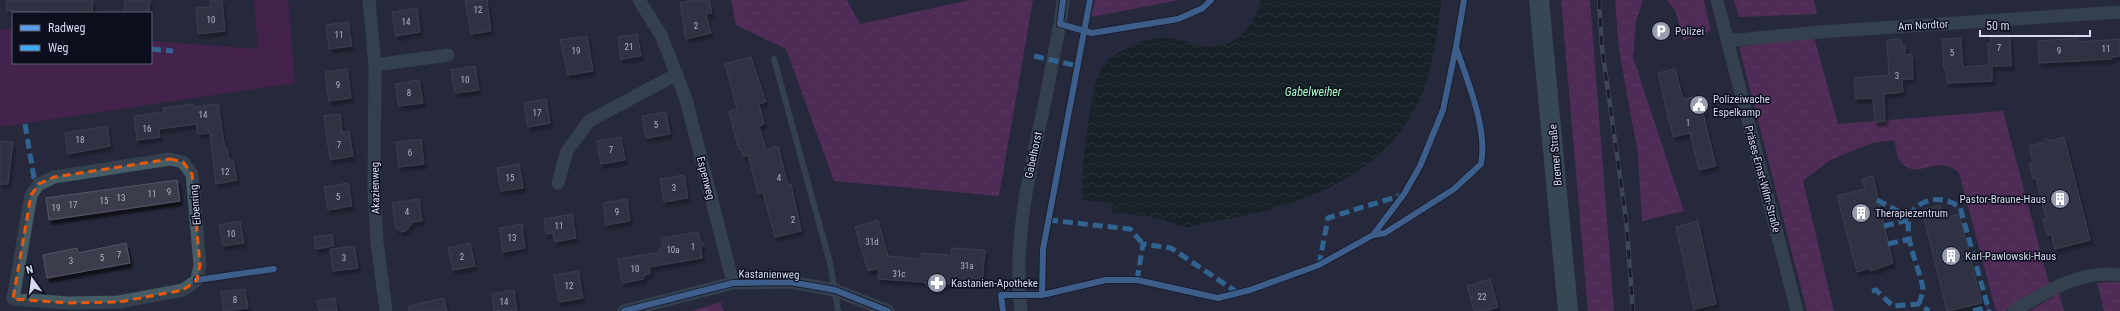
<svg xmlns="http://www.w3.org/2000/svg" width="2120" height="311" font-family="'Roboto Condensed',sans-serif">
  <style>
    .forest { fill: url(#forest-crowns) }
    .green { fill: #66195d }
    .water { fill: url(#water-waves) }
    .building { fill: #3b3e4e; stroke: #535666; filter: url(#shadow) }
    .lines { fill: none; stroke-linecap: round; stroke-linejoin: round }
    .service { stroke: #455c64; stroke-width: 6 }
    .minor { stroke: #455c64; stroke-width: 13 }
    .primary { stroke: #4c6a72; stroke-width: 20 }
    .rail-casing { stroke: #5b6973; stroke-width: 4.5 }
    .rail { stroke: #0c0e1d; stroke-width: 3; stroke-dasharray: 9; stroke-linecap: butt }
    .quiet { stroke: #3fa9f5; stroke-width: 5; stroke-dasharray: 10 5; stroke-linecap: butt }
    .cycleway-casing { stroke: #0c0e1d; stroke-width: 8 }
    .cycleway { stroke: #5a9eea; stroke-width: 6 }
    .marked { fill: none; stroke: #e8590c; stroke-width: 3; stroke-dasharray: 8 5; stroke-linejoin: round }
    .labels { text-anchor: middle; stroke-width: 3; stroke-linejoin: round; paint-order: stroke }
    .number-label { font-size: 9px; fill: #afb4c8 }
    .street-label { font-size: 11px; fill: #d6dbf1; stroke: #0c0e1d }
    .poi-label { font-size: 11px; fill: #d6dbf1; stroke: #0c0e1d; text-anchor: start }
    .water-label { font-size: 12px; font-style: italic; fill: #a4fac3; stroke: #0c0e1d }
  </style>
  <defs>
    <pattern id="forest-crowns" width="20" height="18" patternUnits="userSpaceOnUse"><rect width="20" height="18" fill="#812f75"/><path d="M2 6a3 3 0 1 1 6 0M12 15a3 3 0 1 1 6 0" fill="none" stroke="#924d89"/></pattern>
    <pattern id="water-waves" width="16" height="10" patternUnits="userSpaceOnUse"><rect width="16" height="10" fill="#08180f"/><path d="M0 5q4-4 8 0t8 0" fill="none" stroke="#2b3932"/></pattern>
    <filter id="shadow"><feDropShadow dx="2.5" dy="4.5" stdDeviation="1" flood-color="#0009"/></filter>
  </defs>
  <rect width="100%" height="100%" fill="#26293c"/>
  <path class="forest" d="M731 0H847L860 24 970 0H1033L999 196 834 181 786 49 736 25Z
    M1095 0H1179L1091 17Z
    M1561 0H1590L1614 311H1588Z
    M1615 0H1643L1636 21 1633 57 1684 211 1642 221 1638 154 1619 50Z
    M1667 0H1704L1711 31 1683 40 1676 12Z
    M1734 0H1814L1817 14 1739 17Z
    M1814 37 1838 124 2003 111 2050 287 2005 311H1996L1959 173C1938 151 1914 185 1899 159 1896 153 1896 146 1894 140L1872 143 1830 160 1803 181 1834 311H1807L1739 47Z
    M2110 282H2120V311H2104L2097 283Z
    M2059 293 2064 311H2029Z
    M721 302 723 311H691Z"/>
  <path class="green" d="M254 0H288L295 83 0 127V29L13 30V63H151V41L258 49Z"/>
  <path class="water" d="M1261 0H1442C1438 27 1435 54 1427 80 1402 156 1342 189 1269 210 1246 216 1223 220 1201 224 1195 225 1188 228 1183 227 1176 226 1169 221 1163 220 1147 215 1129 215 1112 213L1113 203 1082 200C1082 168 1085 137 1091 106 1093 94 1095 81 1100 71 1105 60 1115 54 1125 49 1138 42 1153 37 1168 38 1179 38 1190 44 1201 46 1232 52 1254 28 1261 0Z"/>
  <path class="building" d="M7 0H93L92 13 6 11Z
    M125 0H150L149 13H124Z
    M210 0H222L225 31 198 34 196 8 211 7Z
    M465 0H487L491 31 471 34Z
    M693 0H709L712 13 706 14 711 33 686 39 680 3Z
    M417 8 420 32 396 36 392 12Z
    M348 22 352 46 329 49 326 25Z
    M637 34 641 56 621 59 618 37Z
    M587 36 593 71 568 75 560 40Z
    M2010 36 2011 66H1992V81L1947 83 1946 69H1944L1942 39 1961 38 1963 67 1989 65 1988 43H1991V37Z
    M2078 38V42L2120 39V56L2112 57V59L2039 63 2038 41Z
    M1901 39 1902 46 1905 45V55L1912 54 1913 79H1902L1903 92 1884 94 1885 121 1875 122 1873 98 1856 99 1854 78 1889 75 1887 40Z
    M751 57 766 102 759 104 764 124 759 126 766 150 778 146 788 185 791 184 801 231 775 237 763 193 758 194 748 155 743 157 741 149 739 150 729 112 737 109 725 64Z
    M475 66 479 90 455 93 451 70Z
    M347 69 351 98 329 101 325 72Z
    M1675 69 1683 99 1702 95 1706 113H1703L1716 166 1699 170 1690 133 1673 137 1658 73Z
    M419 80 423 103 399 106 395 84Z
    M546 99 550 123 528 127 524 103Z
    M193 104 194 107 218 104 225 149 227 148 229 160H233L237 180 216 184 210 133 198 134 196 124 159 129 160 137 137 140 134 116 164 112 163 108Z
    M666 112 670 134 646 138 642 116Z
    M340 114 342 132 349 131 353 156 330 160 324 116Z
    M107 126 110 146 68 154 65 133Z
    M621 137 625 160 601 164 597 141Z
    M2064 137 2090 240 2055 249 2051 234 2047 235 2043 219H2046L2036 178 2033 179 2029 163 2033 162 2029 146 2042 143 2046 138 2050 141Z
    M421 139 424 164 399 167 396 142Z
    M0 141 13 142 8 184H0Z
    M519 164 523 188 501 191 497 168Z
    M684 175 688 198 664 202 660 179Z
    M1873 176 1893 263 1871 271V268L1857 272 1837 196 1865 189 1862 179Z
    M177 180 180 201 49 220 46 198Z
    M348 183 352 206 328 210 324 187Z
    M419 199 422 221 413 222 406 231 401 232 396 228 392 203Z
    M627 199 630 221 606 225 603 203Z
    M1940 205 1943 218 1959 214 1982 303 1947 311 1922 210Z
    M572 214 576 238 554 242 553 233 546 234 544 219Z
    M878 220 888 256 921 259 922 253 951 255 952 248 985 250 982 284 949 283 940 290 930 289 924 282 878 279 879 268 868 271 855 227Z
    M240 221 244 243 223 246 219 225Z
    M1698 221 1716 304 1694 309 1676 227Z
    M522 224 525 248 503 252 499 228Z
    M698 232 700 241 704 244 701 248 702 258 649 267 650 274 644 275V279L622 283 618 259 660 252V248L663 247 661 238Z
    M332 234 334 246 316 249 314 237Z
    M126 243 130 263 47 278 43 255 77 248 78 253Z
    M470 243 475 266 453 270 448 248Z
    M354 246 358 268 333 271 330 249Z
    M578 271 583 298 559 302 554 275Z
    M1490 279 1498 307 1485 311H1474L1467 286Z
    M245 289 248 308 224 311 221 292Z
    M514 290 517 311H494L492 294Z
    M335 298 337 311H319L317 301Z
    M444 298 447 311H409V306Z"/>
  <g class="lines">
    <path class="service" d="M774 59 830 263 838 311"/>
    <path class="minor" d="M369 0 375 65 374 190 377 242 386 311
      M639 0 661 35 686 99 733 283
      M1717 0 1797 311
      M1727 41 1819 32 2120 12
      M375 65 448 55
      M170 159 183 162 192 174 200 265 197 280 183 290 119 302 69 303 13 299 31 195 39 184 54 177Z
      M558 183 567 151 589 121 677 74
      M624 311 733 283 790 282 835 290 888 311
      M1021 311C1013 244 1028 177 1043 111 1049 82 1054 53 1060 24L1063 0
      M2014 311C2044 292 2083 269 2120 275"/>
    <path class="primary" d="M1539 0 1568 311"/>
    <defs>
      <path id="rail" d="M1599 0 1602 48 1626 219 1633 311"/>
    </defs>
    <use href="#rail" class="rail-casing"/>
    <use href="#rail" class="rail"/>
    <path class="quiet" d="M151 49 173 51
      M1034 56 1078 66
      M25 124 34 178 39 184
      M1877 200 1909 217
      M1048 220 1130 229 1143 244
      M1884 226 1908 220
      M1888 244 1909 239
      M1319 265 1328 218 1402 195
      M1137 280 1143 244 1171 248 1238 293
      M1872 291 1876 290 1893 306 1919 304 1929 311
      M1919 304C1920 300 1923 294 1923 289 1920 265 1890 215 1925 202 1938 197 1948 200 1960 207L1989 311
      M1973 311 1988 307"/>
    <defs>
      <path id="cycleway" d="M1063 0 1060 24 1092 33 1178 19 1203 8 1211 0
        M1373 235 1385 233 1454 189 1481 164C1488 128 1467 81 1456 47
        M197 280 274 269
        M1042 295 1043 249 1090 0
        M624 311 733 283 790 282 835 290 888 311
        M1003 311 1001 295H1042L1106 280H1137L1218 298 1250 290 1319 265 1373 235 1404 194 1420 166 1443 110 1456 47 1464 0"/>
    </defs>
    <use href="#cycleway" class="cycleway-casing"/>
    <use href="#cycleway" class="cycleway"/>
  </g>
  <path d="M0 0H2120V311H0ZM170 159 183 162 192 174 200 265 197 280 183 290 119 302 69 303 13 299 31 195 39 184 54 177Z" fill="#26293c" fill-opacity=".55" fill-rule="evenodd"/>
  <path class="marked" d="M170 159 183 162 192 174 200 265 197 280 183 290 119 302 69 303 13 299 31 195 39 184 54 177Z"/>
  <defs>
    <symbol id="parking-disc" viewBox="-11 -11 22 22"><circle r="9.5" fill="#989db2" stroke="#0c0e1d"/><path d="M-3.5-5.5H1a3.5 3.5 0 0 1 0 7H-1V5.5H-3.5ZM-1-3.4V-.6H.8a1.4 1.4 0 0 0 0-2.8Z" fill="#fff"/></symbol>
    <symbol id="civic-disc" viewBox="-11 -11 22 22"><circle r="9.5" fill="#989db2" stroke="#0c0e1d"/><path d="M-.6-6.5H3V-4.5H.6V-3L4-1V1h2V6H-6V1h2V-1L-.6-3ZM-1.2 2.5V6h2.4V2.5Z" fill="#fff"/></symbol>
    <symbol id="building-disc" viewBox="-11 -11 22 22"><circle r="9.5" fill="#989db2" stroke="#0c0e1d"/><path d="M-4-6H4V6H1V3H-1V6H-4ZM-2.5-4.3h1.7v1.8h-1.7ZM.8-4.3h1.7v1.8H.8ZM-2.5-1h1.7V.8h-1.7ZM.8-1h1.7V.8H.8Z" fill="#fff"/></symbol>
    <symbol id="pharmacy-disc" viewBox="-11 -11 22 22"><circle r="9.5" fill="#989db2" stroke="#0c0e1d"/><path d="M-2-6h4v4h4v4h-4v4h-4v-4h-4v-4h4Z" fill="#fff"/></symbol>
  </defs>
  <g fill-rule="evenodd">
    <use href="#parking-disc" x="1650" y="20" width="22" height="22"/>
    <use href="#civic-disc" x="1688" y="94" width="22" height="22"/>
    <use href="#building-disc" x="2049" y="188" width="22" height="22"/>
    <use href="#building-disc" x="1850" y="202" width="22" height="22"/>
    <use href="#building-disc" x="1940" y="245" width="22" height="22"/>
    <use href="#pharmacy-disc" x="926" y="272" width="22" height="22"/>
  </g>
  <g class="labels">
    <g class="number-label">
      <text x="478" y="13">12</text>
      <text x="211" y="23">10</text>
      <text x="406" y="25">14</text>
      <text x="696" y="29">2</text>
      <text x="339" y="38">11</text>
      <text x="629" y="50">21</text>
      <text x="1999" y="51">7</text>
      <text x="2106" y="52">11</text>
      <text x="576" y="54">19</text>
      <text x="2059" y="54">9</text>
      <text x="1952" y="56">5</text>
      <text x="1897" y="79">3</text>
      <text x="465" y="83">10</text>
      <text x="338" y="88">9</text>
      <text x="409" y="96">8</text>
      <text x="537" y="116">17</text>
      <text x="203" y="118">14</text>
      <text x="1688" y="126">1</text>
      <text x="656" y="128">5</text>
      <text x="147" y="132">16</text>
      <text x="80" y="143">18</text>
      <text x="339" y="148">7</text>
      <text x="611" y="153">7</text>
      <text x="410" y="156">6</text>
      <text x="225" y="175">12</text>
      <text x="510" y="181">15</text>
      <text x="779" y="181">4</text>
      <text x="674" y="191">3</text>
      <text x="169" y="195">9</text>
      <text x="152" y="197">11</text>
      <text x="338" y="200">5</text>
      <text x="121" y="201">13</text>
      <text x="104" y="204">15</text>
      <text x="73" y="208">17</text>
      <text x="56" y="211">19</text>
      <text x="407" y="215">4</text>
      <text x="617" y="215">9</text>
      <text x="793" y="223">2</text>
      <text x="559" y="229">11</text>
      <text x="231" y="237">10</text>
      <text x="512" y="241">13</text>
      <text x="872" y="245">31d</text>
      <text x="693" y="250">1</text>
      <text x="673" y="253">10a</text>
      <text x="119" y="258">7</text>
      <text x="462" y="260">2</text>
      <text x="102" y="261">5</text>
      <text x="344" y="261">3</text>
      <text x="71" y="264">3</text>
      <text x="967" y="269">31a</text>
      <text x="635" y="272">10</text>
      <text x="899" y="277">31c</text>
      <text x="569" y="289">12</text>
      <text x="1482" y="300">22</text>
      <text x="235" y="303">8</text>
      <text x="504" y="305">14</text>
    </g>
    <g class="street-label">
      <text transform="translate(1923 25) rotate(-3)" y="4">Am Nordtor</text>
      <text transform="translate(1033 155) rotate(-78)" y="4">Gabelhorst</text>
      <text transform="translate(1555 155) rotate(-95)" y="4">Bremer Straße</text>
      <text transform="translate(706 178) rotate(76)" y="4">Espenweg</text>
      <text transform="translate(1763 179) rotate(75)" y="4">Präses-Ernst-Wilm-Straße</text>
      <text transform="translate(375 188) rotate(-91)" y="4">Akazienweg</text>
      <text transform="translate(195 205) rotate(-95)" y="4">Eibenring</text>
      <text transform="translate(769 274) rotate(1)" y="4">Kastanienweg</text>
    </g>
    <g class="poi-label">
      <text x="1675" y="35">Polizei</text>
      <text x="1713" y="103">Polizeiwache<tspan x="1713" dy="13">Espelkamp</tspan></text>
      <text x="2046" y="203" text-anchor="end">Pastor-Braune-Haus</text>
      <text x="1875" y="217">Therapiezentrum</text>
      <text x="1965" y="260">Karl-Pawlowski-Haus</text>
      <text x="951" y="287">Kastanien-Apotheke</text>
    </g>
    <g class="water-label">
      <text x="1313" y="96">Gabelweiher</text>
    </g>
  </g>
  <rect x="12" y="12" width="140" height="52" fill="#0c0e1d" stroke="#5d6072"/>
  <rect x="20" y="25" width="20" height="6" fill="#5a9eea" stroke="#5d6072"/>
  <text x="48" y="32" font-size="12" fill="#d6dbf1">Radweg</text>
  <rect x="20" y="45" width="20" height="6" fill="#3fa9f5" stroke="#5d6072"/>
  <text x="48" y="52" font-size="12" fill="#d6dbf1">Weg</text>
  <g transform="translate(32 279) rotate(346)" stroke="#0c0e1d" stroke-width="3" paint-order="stroke">
  <path d="M0-3L7 15L0 10L-7 15Z" fill="#d6dbf1"/>
  <text y="-6" font-size="11" font-weight="bold" text-anchor="middle" fill="#d6dbf1">N</text>
  </g>
  <path d="M1980 30v6h110v-6" fill="none" stroke="#d6dbf1" stroke-width="2"/>
  <text x="1986" y="30" font-size="12" fill="#d6dbf1" stroke="#0c0e1d" stroke-width="3" paint-order="stroke">50 m</text>
</svg>
